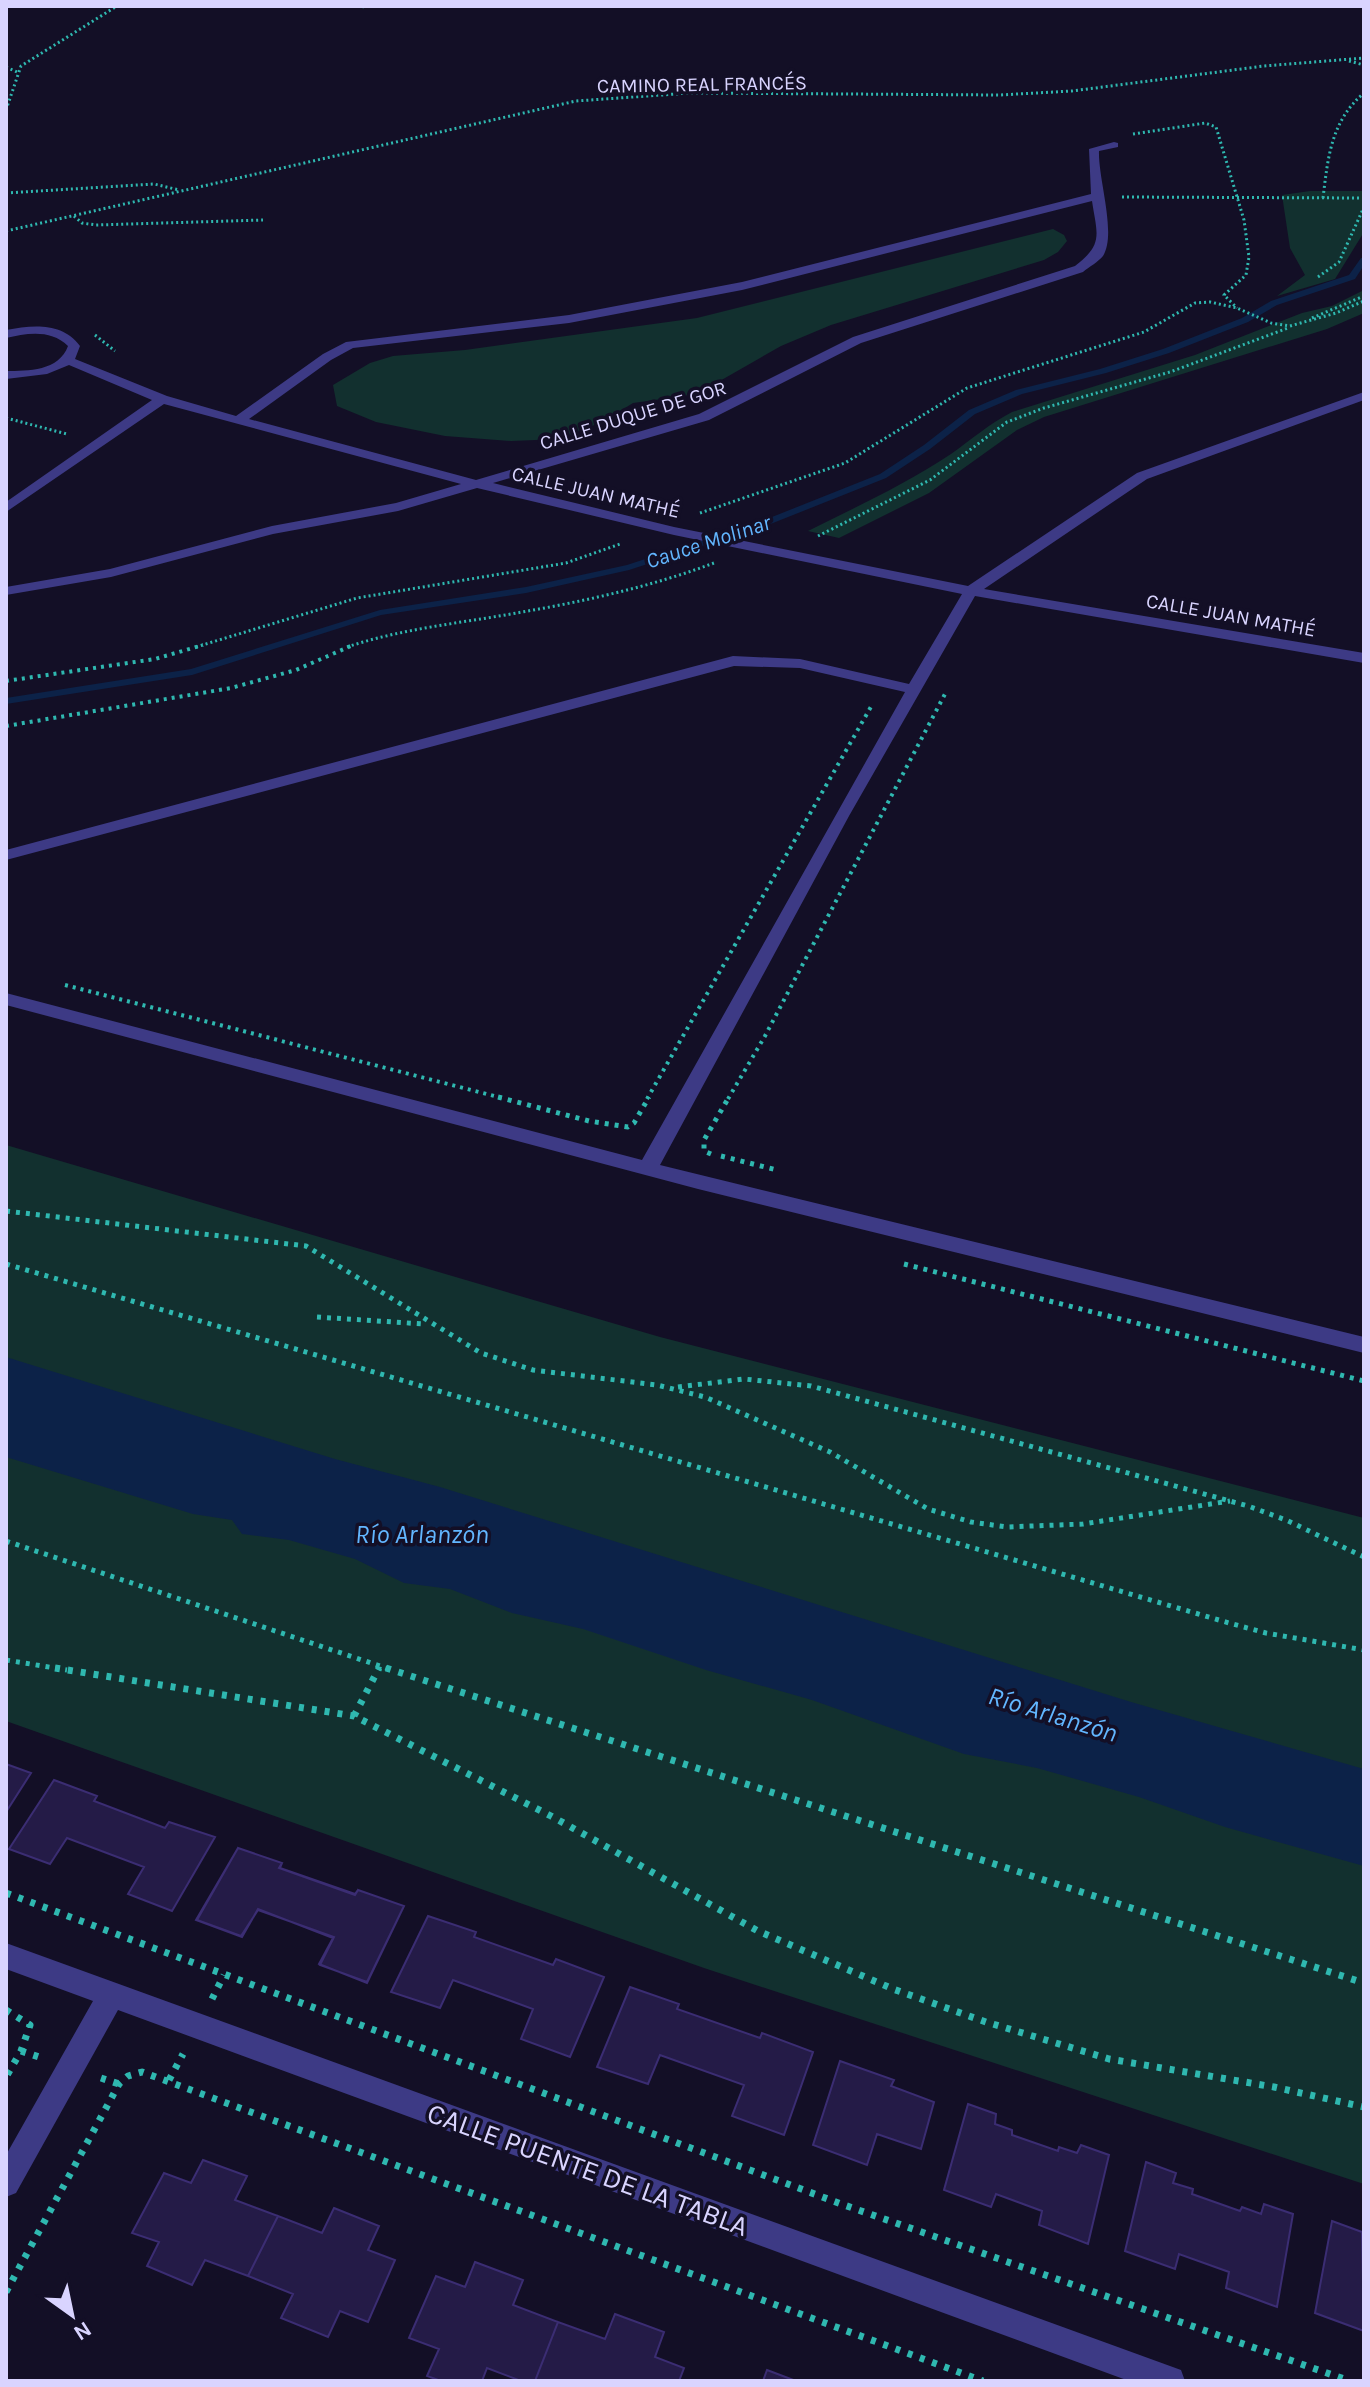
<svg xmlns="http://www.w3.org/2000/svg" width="1370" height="2387" font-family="Karla,sans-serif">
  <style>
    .green { fill: #12302f }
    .water { fill: #0c2248 }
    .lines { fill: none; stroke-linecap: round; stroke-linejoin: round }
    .stream { fill: #0c2248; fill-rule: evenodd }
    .building { fill: #241b47; stroke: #3b2d73; stroke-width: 2 }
    .path-far3 { stroke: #2fb8b0; stroke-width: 3; stroke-dasharray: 2 3; stroke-linecap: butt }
    .path-far2 { stroke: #2fb8b0; stroke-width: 4; stroke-dasharray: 3 5; stroke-linecap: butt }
    .path-far1 { stroke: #2fb8b0; stroke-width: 5; stroke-dasharray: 4 6; stroke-linecap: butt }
    .path { stroke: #2fb8b0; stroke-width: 7; stroke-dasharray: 5 8; stroke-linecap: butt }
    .street { fill: #3d3a85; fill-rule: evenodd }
    .labels { text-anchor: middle; stroke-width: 7; stroke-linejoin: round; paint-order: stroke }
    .far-street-label { font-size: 20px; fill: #d9d4ff; stroke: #130f26 }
    .far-water-label { font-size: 22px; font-style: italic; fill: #62b6ff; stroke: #130f26 }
    .water-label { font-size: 26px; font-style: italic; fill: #62b6ff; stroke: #130f26 }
    .near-street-label { font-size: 28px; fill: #d9d4ff; stroke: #130f26 }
  </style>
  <rect width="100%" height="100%" fill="#130f26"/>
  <path class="green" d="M1310 191H1364V232L1335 279 1277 296 1305 275 1290 248 1282 195Z
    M1053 229 1064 235 1067 241 1058 252 1044 260 831 325 781 346 697 394 633 403 604 421 560 439 511 441 445 436 376 422 337 406 333 385 370 363 393 356 465 350 697 318Z
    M1364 290V313L1327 329 1044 417 1017 430 929 493 839 538 808 531C856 507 906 484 951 454 972 439 989 424 1012 412L1195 355 1302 313 1332 306Z
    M6 1145 660 1337 1364 1518V2184L704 1968 6 1721Z"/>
  <path class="water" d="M6 1357 335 1459 440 1487 1131 1702 1364 1769V1866L1225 1827 1139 1797 1037 1768 964 1754 812 1700 706 1670 583 1629 512 1613 450 1589 404 1583 355 1559 289 1540 242 1534 232 1520 193 1514 6 1457Z"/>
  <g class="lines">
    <path class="stream" d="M1361 258H1364V265L1355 279 1277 305 1248 322 1169 353 1106 373 1022 394 975 414 930 449 886 478 773 523 629 570 526 593 381 615 192 675 6 704V698L191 669 380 610 526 587 627 565 767 519 880 474 924 445 969 410 1016 390 1100 369 1163 349 1242 318 1271 301 1349 275Z"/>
  </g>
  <path class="building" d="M6 1764 31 1773 6 1812Z
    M54 1780 97 1796 94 1801 165 1828 169 1822 215 1837 172 1911 128 1894 144 1867 67 1838 50 1864 9 1849Z
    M238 1848 282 1863 280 1868 355 1894 358 1890 404 1906 367 1982 320 1965 334 1937 258 1910 241 1936 197 1920Z
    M238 1848 282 1863 279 1868 355 1895 358 1890 404 1906 367 1983 319 1964 333 1938 258 1909 242 1937 196 1920Z
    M428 1916 476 1932 474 1937 553 1965 556 1959 604 1977 570 2057 521 2039 533 2009 453 1980 440 2008 391 1992Z
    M630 1987 679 2004 677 2009 760 2038 762 2033 813 2052 784 2135 732 2116 744 2085 660 2055 648 2084 597 2067Z
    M840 2061 894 2080 891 2086 934 2102 921 2149 877 2134 867 2165 813 2145Z
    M968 2104 996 2114 995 2124 1012 2130V2135L1058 2151 1059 2147 1077 2153 1081 2145 1109 2155 1088 2244 1039 2225 1042 2211 996 2194 991 2207 944 2190Z
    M203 2160 247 2176 235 2200 278 2216 248 2276 205 2260 192 2285 147 2266 159 2242 132 2233 164 2173 191 2183Z
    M1146 2162 1176 2173 1173 2183 1193 2189 1192 2194 1240 2211 1242 2207 1261 2214 1264 2204 1293 2214 1277 2307 1226 2288 1229 2272 1179 2254 1175 2269 1125 2251Z
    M334 2208 379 2226 368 2250 395 2260 368 2322 340 2311 328 2337 281 2318 293 2294 248 2276 278 2216 322 2233Z
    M1332 2221 1362 2232 1364 2331 1315 2313Z
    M475 2262 523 2280 513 2305 558 2322 535 2381H521L487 2368 482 2381H441L427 2376 439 2349 409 2338 436 2276 465 2287Z
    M615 2314 664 2332 655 2357 684 2368 679 2381H535L558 2322 605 2339Z
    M767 2370 796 2381H763Z"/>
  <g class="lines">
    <path class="path-far3" d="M357 6 367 7
      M1349 61 1364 65
      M6 67 17 72
      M6 110 21 66 117 6
      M1133 134 1205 123 1216 127 1244 220 1249 257 1246 275 1224 295 1237 308
      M6 193 154 184 179 190
      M1122 197 1364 198
      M1323 198C1328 157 1331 121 1364 93
      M74 216 82 223 96 225 263 220
      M6 231 576 101 690 93 1000 95 1072 91 1264 66 1364 58
      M1318 277 1339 262 1364 207
      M1312 318 1364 296
      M95 335 115 351
      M6 418 67 434
      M700 513 845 463 967 388 1144 332 1195 303 1210 302 1237 308 1271 323 1290 326 1336 313 1364 301
      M818 536 930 480 1007 422 1044 408 1170 372 1288 328
      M196 647 357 598 566 563 620 544
      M347 647C404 628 463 623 522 612 586 601 653 586 714 563"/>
    <path class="path-far2" d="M6 681 155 659 203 645
      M6 726 231 688 296 670 353 645
      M65 985 506 1099
      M647 1099 872 705
      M728 1099 765 1036 945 694"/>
    <path class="path-far1" d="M498 1097 589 1121 628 1127 634 1123 649 1097
      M711 1154 704 1151V1140L729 1097
      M721 1156 777 1170
      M6 1211 306 1246 481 1353 533 1370 657 1385 705 1397 830 1452 928 1509 971 1522 1007 1527 1083 1524 1230 1501
      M6 1264 1229 1623 1266 1633 1364 1650
      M904 1264 1364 1381
      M317 1317 424 1324
      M678 1387 744 1379 811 1386 1248 1506 1286 1520 1364 1557
      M6 1541 392 1670
      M6 1660 67 1670
      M378 1670 380 1666"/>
    <path class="path" d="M55 1668 354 1716 551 1816 758 1931 893 1989 986 2022 1109 2059 1274 2087 1364 2107
      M386 1668 1364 1983
      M354 1716 379 1668
      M6 1893 844 2205 1350 2381
      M212 1999 224 1975
      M6 2010 30 2025 21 2051 6 2077
      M21 2051 39 2057
      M101 2078 119 2084
      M169 2080 183 2054
      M6 2292 119 2084 128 2076 142 2072 983 2381"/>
    <path class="street" d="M1114 142 1118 143V147L1099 151C1098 179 1117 234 1103 256 1098 262 1089 267 1083 272L861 343 709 420 493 483 674 527 968 586 1137 473 1364 392V400L1147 479 984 589 1364 653V663L975 596 849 816 660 1165 1364 1337V1353L698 1189 6 1005V993L642 1160 905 692 800 668 734 666 6 860V850L733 656 800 659 909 684 962 594 674 535 477 488 398 511 273 534 111 577 6 595V587L110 569 272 526 396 503 461 484 164 404 6 512V502L152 400 69 365 47 374 6 379V371C28 371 59 371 68 346 51 329 27 333 6 338V330C33 325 62 322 80 346L75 359 167 396 236 416 323 354 346 342 569 315 742 282 1091 194 1089 149ZM1092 201C1097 234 1104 244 1075 266L853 337 699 414 476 480 249 419 331 360 353 348 569 323 742 290Z
      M6 1943 1170 2366 1181 2370 1185 2381H1129L118 2010 16 2193 6 2197V2155L93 2001 6 1969Z"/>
  </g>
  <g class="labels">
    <g class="far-street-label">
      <text transform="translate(702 84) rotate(-1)" y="7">CAMINO REAL FRANCÉS</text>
      <text transform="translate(633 415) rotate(-17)" y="7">CALLE DUQUE DE GOR</text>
      <text transform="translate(596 492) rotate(13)" y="7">CALLE JUAN MATHÉ</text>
      <text transform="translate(1231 615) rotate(10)" y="7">CALLE JUAN MATHÉ</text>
    </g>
    <g class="far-water-label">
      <text transform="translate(708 541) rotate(-18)" y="8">Cauce Molinar</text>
    </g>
    <g class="water-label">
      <text x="422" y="1543">Río Arlanzón</text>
      <text transform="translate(1053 1714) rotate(17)" y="9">Río Arlanzón</text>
    </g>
    <g class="near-street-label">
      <text transform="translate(588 2169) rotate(20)" y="10">CALLE PUENTE DE LA TABLA</text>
    </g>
  </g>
  <rect width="1370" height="2387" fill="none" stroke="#d9d4ff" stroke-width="16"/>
  <g transform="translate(72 2315) rotate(147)" stroke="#130f26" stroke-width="6" paint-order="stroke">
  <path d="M0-6L14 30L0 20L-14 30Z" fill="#d9d4ff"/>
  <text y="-12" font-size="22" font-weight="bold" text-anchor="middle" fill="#d9d4ff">N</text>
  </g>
</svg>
